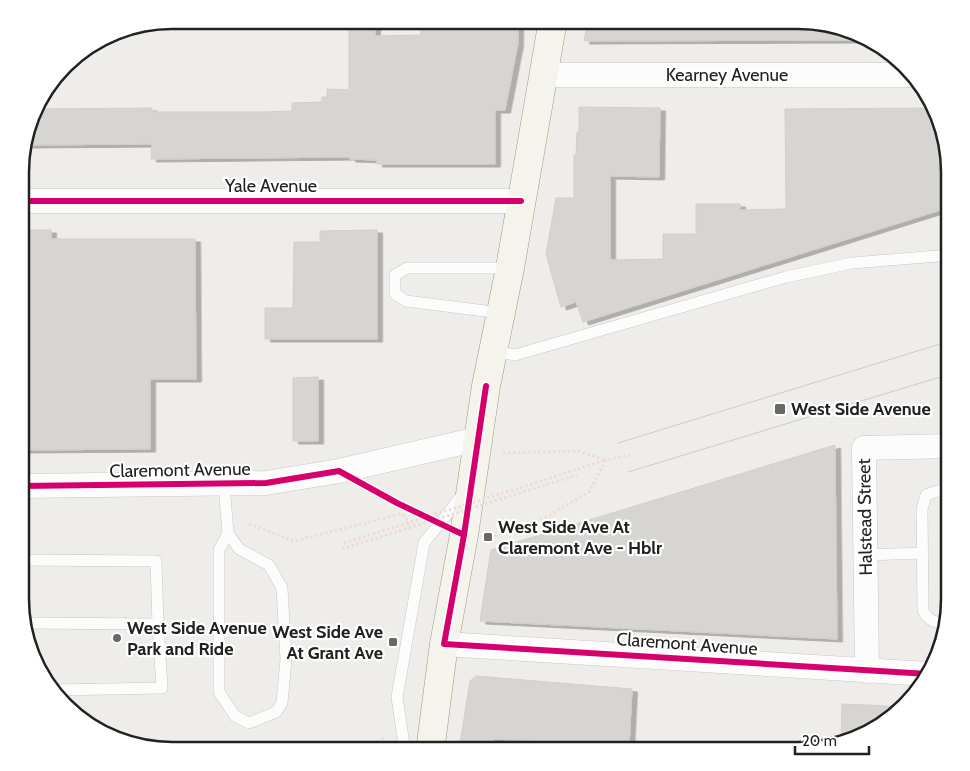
<svg xmlns="http://www.w3.org/2000/svg" width="970" height="771" font-family="Cabin,sans-serif">
  <style>
    .building { fill: #d7d5d2; stroke: #d2ceca; filter: url(#shadow) }
    .lines { fill: none; stroke-linecap: round; stroke-linejoin: round }
    .service-casing { stroke: #c8c7c5; stroke-width: 12 }
    .minor-casing { stroke: #c8c7c5; stroke-width: 25 }
    .secondary-casing { stroke: #999a7f; stroke-width: 29 }
    .path { stroke: #ecdbd9; stroke-width: 3; stroke-dasharray: 2.5 2.5; stroke-linecap: butt }
    .service { stroke: #fdfcfc; stroke-width: 11 }
    .minor { stroke: #fdfcfc; stroke-width: 24 }
    .secondary { stroke: #f4f4ec; stroke-width: 28 }
    .tram { stroke: #cbcbca; stroke-width: 1 }
    .path-bridge { stroke: #ecdbd9; stroke-width: 3; stroke-dasharray: 2.5 2.5; stroke-linecap: butt }
    .cycleway-casing { stroke: #fff; stroke-width: 9 }
    .cycleway { stroke: #d6006c; stroke-width: 6 }
    .poi-dot { fill: #696867; stroke: #fff; stroke-width: 2 }
    .labels { text-anchor: middle; stroke-width: 4.5; stroke-linejoin: round; paint-order: stroke }
    .street-label { font-size: 18px; fill: #212121; stroke: #fff }
    .poi-label { font-size: 18px; font-weight: bold; fill: #212121; stroke: #fff; text-anchor: start }
    .rim { fill: none; stroke: #212121; stroke-width: 2.5 }
  </style>
  <defs>
    <filter id="shadow"><feDropShadow dx="5.5" dy="3" stdDeviation="0" flood-color="#0004"/></filter>
  </defs>
  <rect width="100%" height="100%" fill="#efede9"/>
  <path class="building" d="M349 20H375V36L421 35V20H518V43L505 110H495V164H377V160L350 159V157L151 159 152 144 23 145 36 109 152 108V112H263L292 111V103L322 102V97H327V89L349 90Z
    M588 20H808L857 32 856 40 584 41Z
    M579 107 660 108 659 177 610 176V260L663 259V234H696V204H740V210L786 209 785 109 934 108 938 113 950 171V207L583 322 576 302 561 307 546 254 556 198H574V155H576L577 132H579Z
    M21 230H51V239H195L196 379H150V449L21 450Z
    M377 230V339H265V308H293L294 242H320V231Z
    M318 377V441H293V378Z
    M835 445 837 639 480 621 491 550Z
    M476 676 632 689 629 746 493 739 492 751 459 750 470 681Z
    M842 704 869 705 902 707 857 739 841 743Z"/>
  <g class="lines">
    <defs>
      <path id="service" d="M501 313 406 301 395 294V275L407 268H510
        M494 351 515 355 786 277 852 263 950 255
        M224 485 228 533 239 549 269 565 282 588 286 659 282 703 276 712 249 723 235 716 219 692V550L228 533
        M866 555 923 553
        M20 560 156 561 158 624
        M24 623 158 624 162 688 53 690
        M947 623C935 623 928 621 923 610L922 509 926 495 941 490H950
        M405 751 397 697 424 543 464 493"/>
      <path id="minor" d="M544 75H911
        M21 201H521
        M21 486 266 483 339 471 478 439
        M444 644 928 674
        M867 671 864 448 950 446"/>
      <path id="secondary" d="M430 751 444 644 464 535 486 386 510 268 553 20"/>
    </defs>
    <use href="#service" class="service-casing"/>
    <use href="#minor" class="minor-casing"/>
    <use href="#secondary" class="secondary-casing"/>
    <path class="path" d="M503 453 578 451 606 460
      M535 483 605 460
      M249 524 294 541 401 514 405 516 411 530
      M489 537 525 530 590 491 606 460 630 455
      M248 750 249 741
      M374 751 383 742V735"/>
    <use href="#service" class="service"/>
    <use href="#minor" class="minor"/>
    <use href="#secondary" class="secondary"/>
    <path class="tram" d="M618 443 950 341
      M628 472 950 374"/>
    <path class="path-bridge" d="M344 543 535 483
      M342 549 577 475"/>
    <defs>
      <path id="cycleway" d="M21 201H521
        M486 386 464 535 444 644 928 674
        M21 486 266 483 339 471 397 503 464 535"/>
    </defs>
    <use href="#cycleway" class="cycleway-casing"/>
    <use href="#cycleway" class="cycleway"/>
  </g>
  <g class="poi-dot">
    <rect x="774" y="403" width="12" height="12" rx="2.5"/>
    <rect x="483" y="532" width="10" height="10" rx="2.5"/>
    <circle cx="117" cy="638" r="5"/>
    <rect x="388" y="637" width="10" height="10" rx="2.5"/>
  </g>
  <g class="labels">
    <g class="street-label">
      <text x="727" y="81">Kearney Avenue</text>
      <text x="271" y="192">Yale Avenue</text>
      <text transform="translate(180 470) rotate(-1)" y="6">Claremont Avenue</text>
      <text transform="translate(865 517) rotate(-91)" y="6">Halstead Street</text>
      <text transform="translate(687 644) rotate(4)" y="6">Claremont Avenue</text>
    </g>
    <g class="poi-label">
      <text x="791" y="415">West Side Avenue</text>
      <text x="498" y="533">West Side Ave At<tspan x="498" dy="21">Claremont Ave - Hblr</tspan></text>
      <text x="127" y="634">West Side Avenue<tspan x="127" dy="21">Park and Ride</tspan></text>
      <text x="383" y="638" text-anchor="end">West Side Ave<tspan x="383" dy="21">At Grant Ave</tspan></text>
    </g>
  </g>
  <path d="M0 0H970V771H0ZM172 29H798A143 143 0 0 1 941 172V599A143 143 0 0 1 798 742H172A143 143 0 0 1 29 599V172A143 143 0 0 1 172 29Z" fill="#fff" fill-rule="evenodd"/>
  <path class="rim" d="M172 29H798A143 143 0 0 1 941 172V599A143 143 0 0 1 798 742H172A143 143 0 0 1 29 599V172A143 143 0 0 1 172 29Z"/>
  <path d="M795 746v8h74v-8" fill="none" stroke="#212121" stroke-width="2.5"/>
  <text x="802" y="746" font-size="15" fill="#212121" stroke="#ffffff" stroke-width="4" paint-order="stroke">20 m</text>
</svg>
